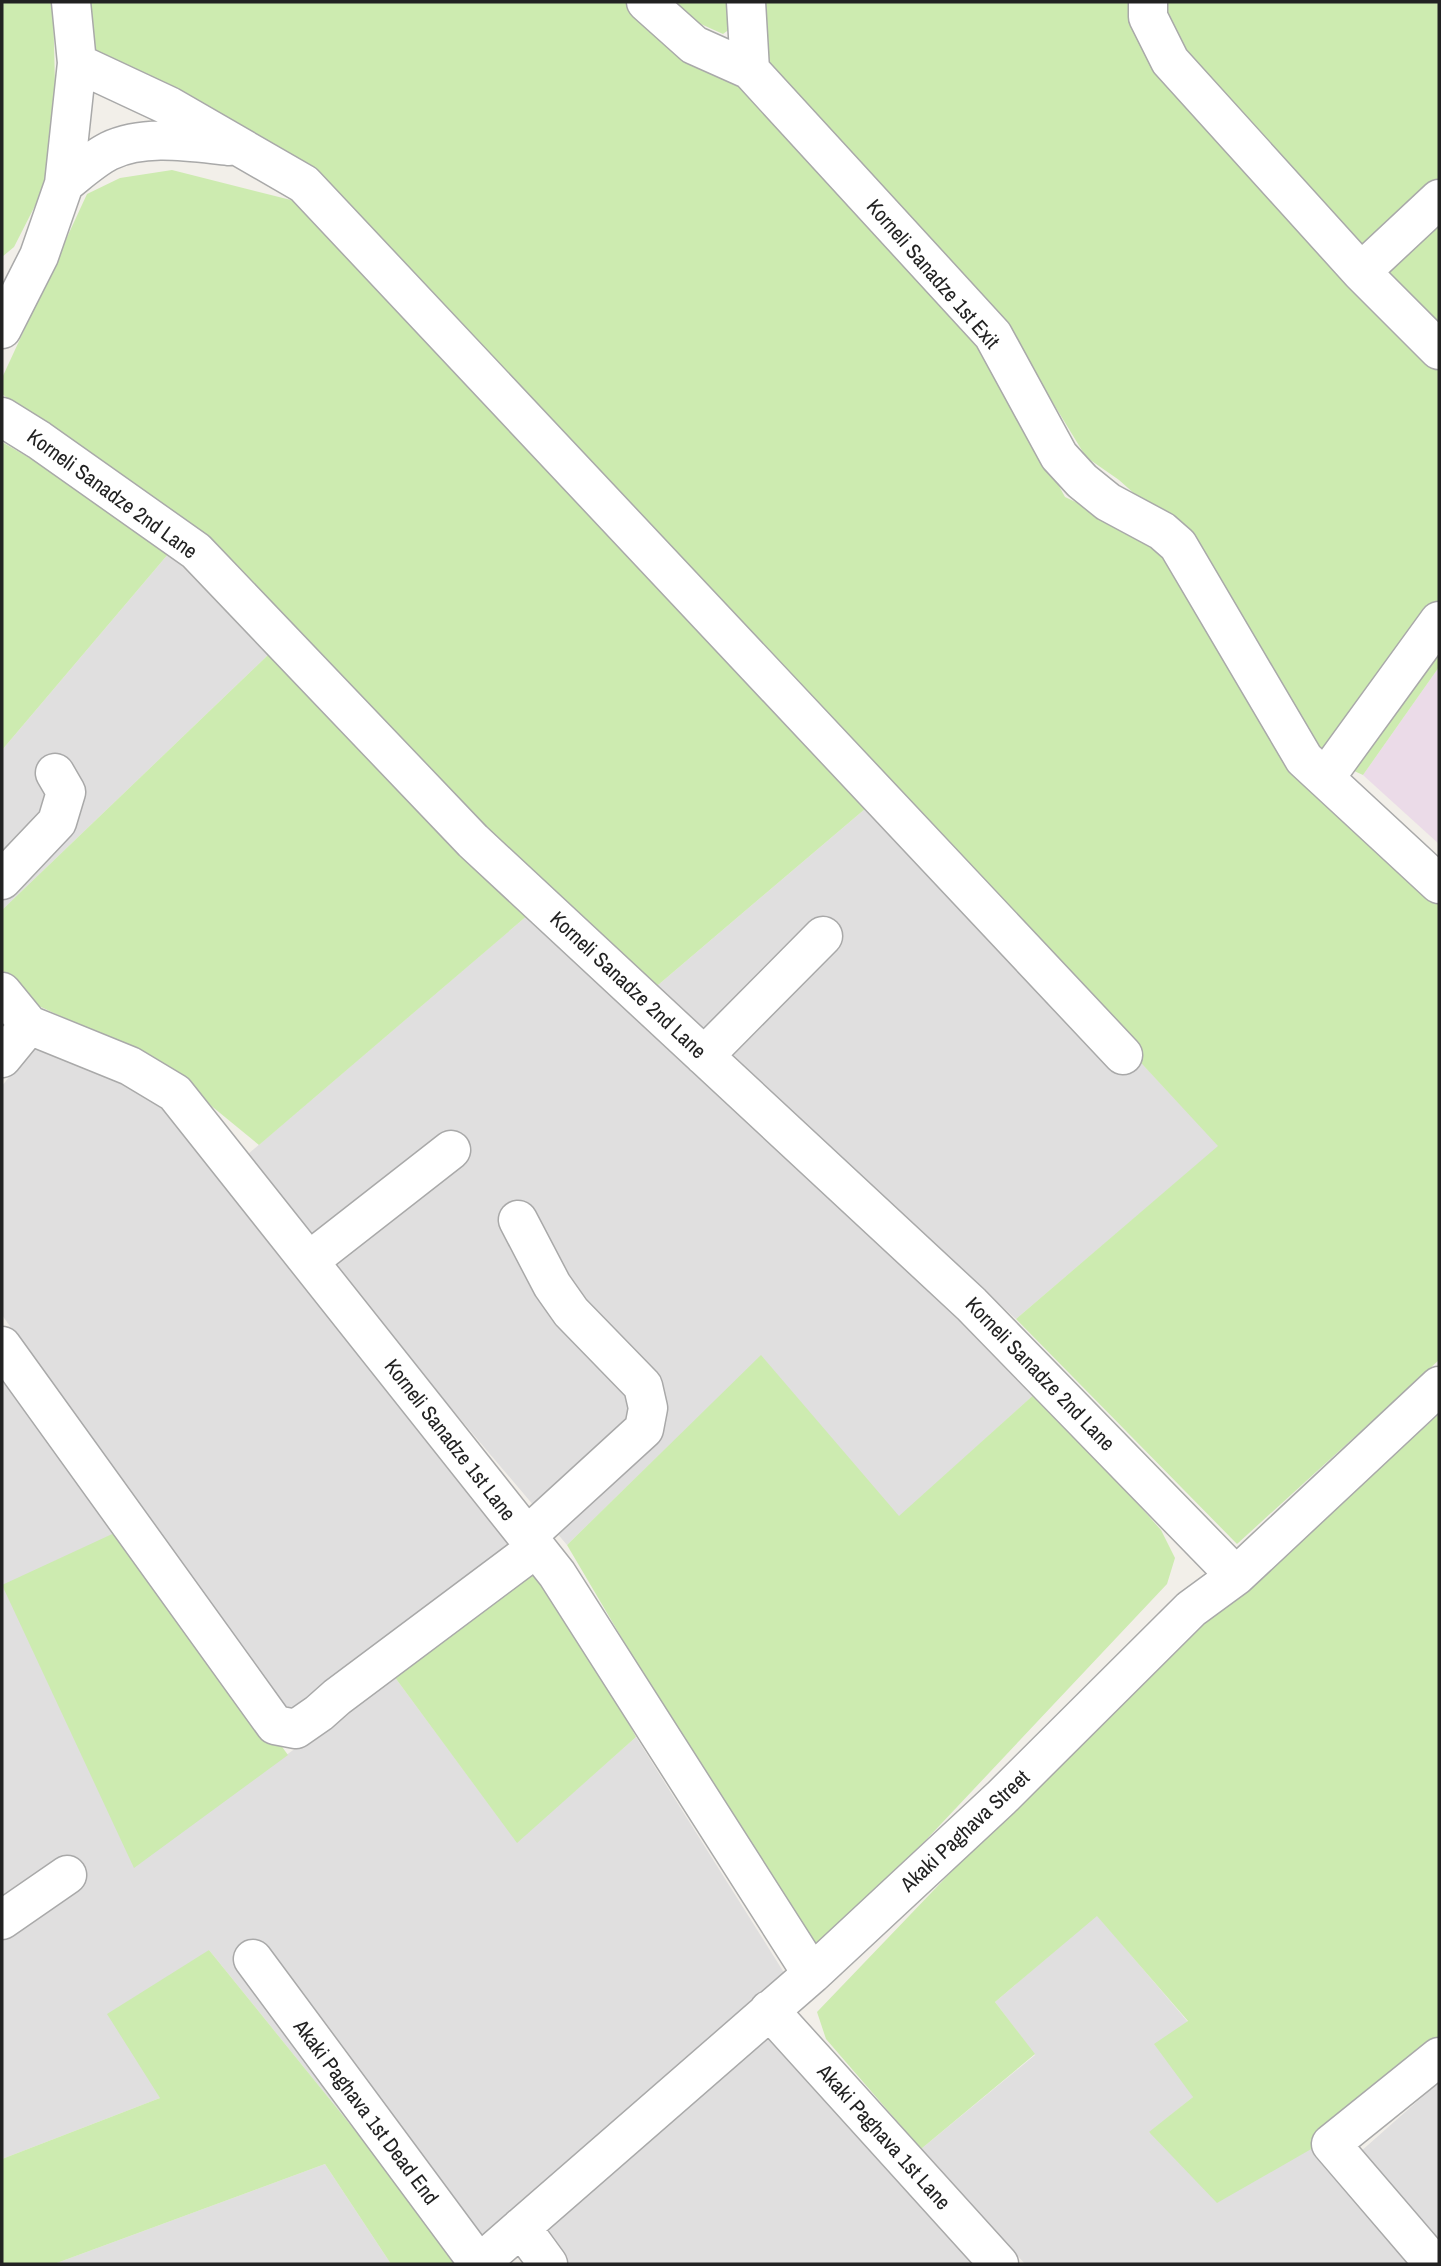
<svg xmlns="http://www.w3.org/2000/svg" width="1441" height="2266" font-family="'Archivo Narrow',sans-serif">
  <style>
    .residential { fill: #e0dfdf }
    .industrial { fill: #ebdbe8 }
    .grass { fill: #cdebb0 }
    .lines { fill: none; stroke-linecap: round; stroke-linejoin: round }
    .minor-casing { stroke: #a9a9a9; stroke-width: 41 }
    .minor { stroke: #fff; stroke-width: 38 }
    .labels { text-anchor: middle; stroke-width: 5; stroke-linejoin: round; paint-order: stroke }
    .street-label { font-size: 21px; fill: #222; stroke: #fff }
  </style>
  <rect width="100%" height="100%" fill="#f2efe9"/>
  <path class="residential" d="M169 553 268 655 2 910V750Z
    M872 803 1134 1055 1219 1146 1016 1319 651 991Z
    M535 909 1038 1391 899 1517 761 1356 567 1545 241 1160Z
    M38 1040 165 1099 521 1546 299 1716 281 1708 2 1315V1086Z
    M2 1367 123 1529 134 1867 394 1676 517 1842 636 1737 788 1979 459 2259 209 1950 160 2098 2 2159Z
    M1097 1915 1188 2022 1193 2097 1149 2133 1320 2144 1421 2264H1025L921 2149 1035 2055 995 2002Z
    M775 2029 987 2264H560L540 2236Z
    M1439 2082V2244L1359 2153Z
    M325 2164 391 2264H54Z"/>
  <path class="industrial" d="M1439 667V844L1363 775Z"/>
  <path class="grass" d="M2 2H53L56 127 41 194 14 247 2 257Z
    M82 2H626L684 50 741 69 981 344 1065 497 1139 532 1162 547 1209 619 1439 897V1360L1237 1544 1016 1319 1218 1146 387 248 85 49Z
    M667 2H735L738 23 723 34 683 16Z
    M761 2H1439V667L1363 775 1321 756 1192 545 1119 480 1086 457 1003 321 764 67Z
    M172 170 299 202 872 803 651 991 382 723 238 566 2 394V378L87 194 120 178Z
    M2 442 74 484 169 553 2 750Z
    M268 655 535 909 259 1145 209 1104 148 1057 26 1000 2 969V910Z
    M761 1355 899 1516 1038 1391 1161 1530 1175 1558 1167 1584 812 1961 567 1545Z
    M1439 1414V2043L1320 2144 1217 2203 1149 2132 1193 2097 1154 2044 1188 2021 1097 1916 995 2002 1035 2054 921 2149 826 2039 817 2012 1187 1626 1282 1558Z
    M123 1529 288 1755 134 1868 2 1585Z
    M520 1568 553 1580 636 1737 517 1843 394 1676Z
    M209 1950 459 2259 452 2264H391L325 2164 54 2264H2V2159L160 2098 107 2014Z"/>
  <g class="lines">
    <defs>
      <path id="minor" d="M646 2 694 45 750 70
        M746 2 750 70 993 335 1059 456 1082 481 1108 502 1162 531 1178 545 1304 759 1439 884
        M1148 2V17L1170 61 1361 272 1439 350
        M77 63 169 106 304 184 1123 1055
        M64 184C78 173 93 159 109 151 145 134 190 142 229 146
        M1361 272 1439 199
        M2 329 39 256 64 184 77 63 71 2
        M2 417 39 440 196 551 473 841 971 1304 1236 1576
        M1325 778 1439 621
        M2 880 57 822 66 792 55 773
        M2 992 29 1025 130 1066 175 1093 557 1574 812 1974
        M704 1056 823 936
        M2 1058 29 1025
        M518 1220 552 1285 571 1312 643 1386 648 1408 644 1429 527 1536
        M309 1261 451 1150
        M2 1346 275 1725 296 1729 319 1713 337 1697 536 1548
        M2 1920 67 1875
        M253 1959 479 2264
        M769 2010 999 2264
        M521 2227 548 2264
        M479 2264 812 1974 1001 1798 1191 1609 1236 1576 1439 1386
        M1434 2264 1331 2144 1439 2057"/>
    </defs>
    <use href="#minor" class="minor-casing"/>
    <use href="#minor" class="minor"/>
  </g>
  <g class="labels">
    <g class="street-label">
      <text transform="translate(933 274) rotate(49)" y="7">Korneli Sanadze 1st Exit</text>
      <text transform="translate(112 494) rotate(36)" y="7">Korneli Sanadze 2nd Lane</text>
      <text transform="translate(628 985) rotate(43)" y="7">Korneli Sanadze 2nd Lane</text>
      <text transform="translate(1040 1374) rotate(46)" y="7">Korneli Sanadze 2nd Lane</text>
      <text transform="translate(450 1440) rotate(52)" y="7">Korneli Sanadze 1st Lane</text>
      <text transform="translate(965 1831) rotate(-43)" y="7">Akaki Paghava Street</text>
      <text transform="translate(366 2112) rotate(53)" y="7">Akaki Paghava 1st Dead End</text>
      <text transform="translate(884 2137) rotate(48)" y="7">Akaki Paghava 1st Lane</text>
    </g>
  </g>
  <rect width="1441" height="2266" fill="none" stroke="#222222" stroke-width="7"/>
</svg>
